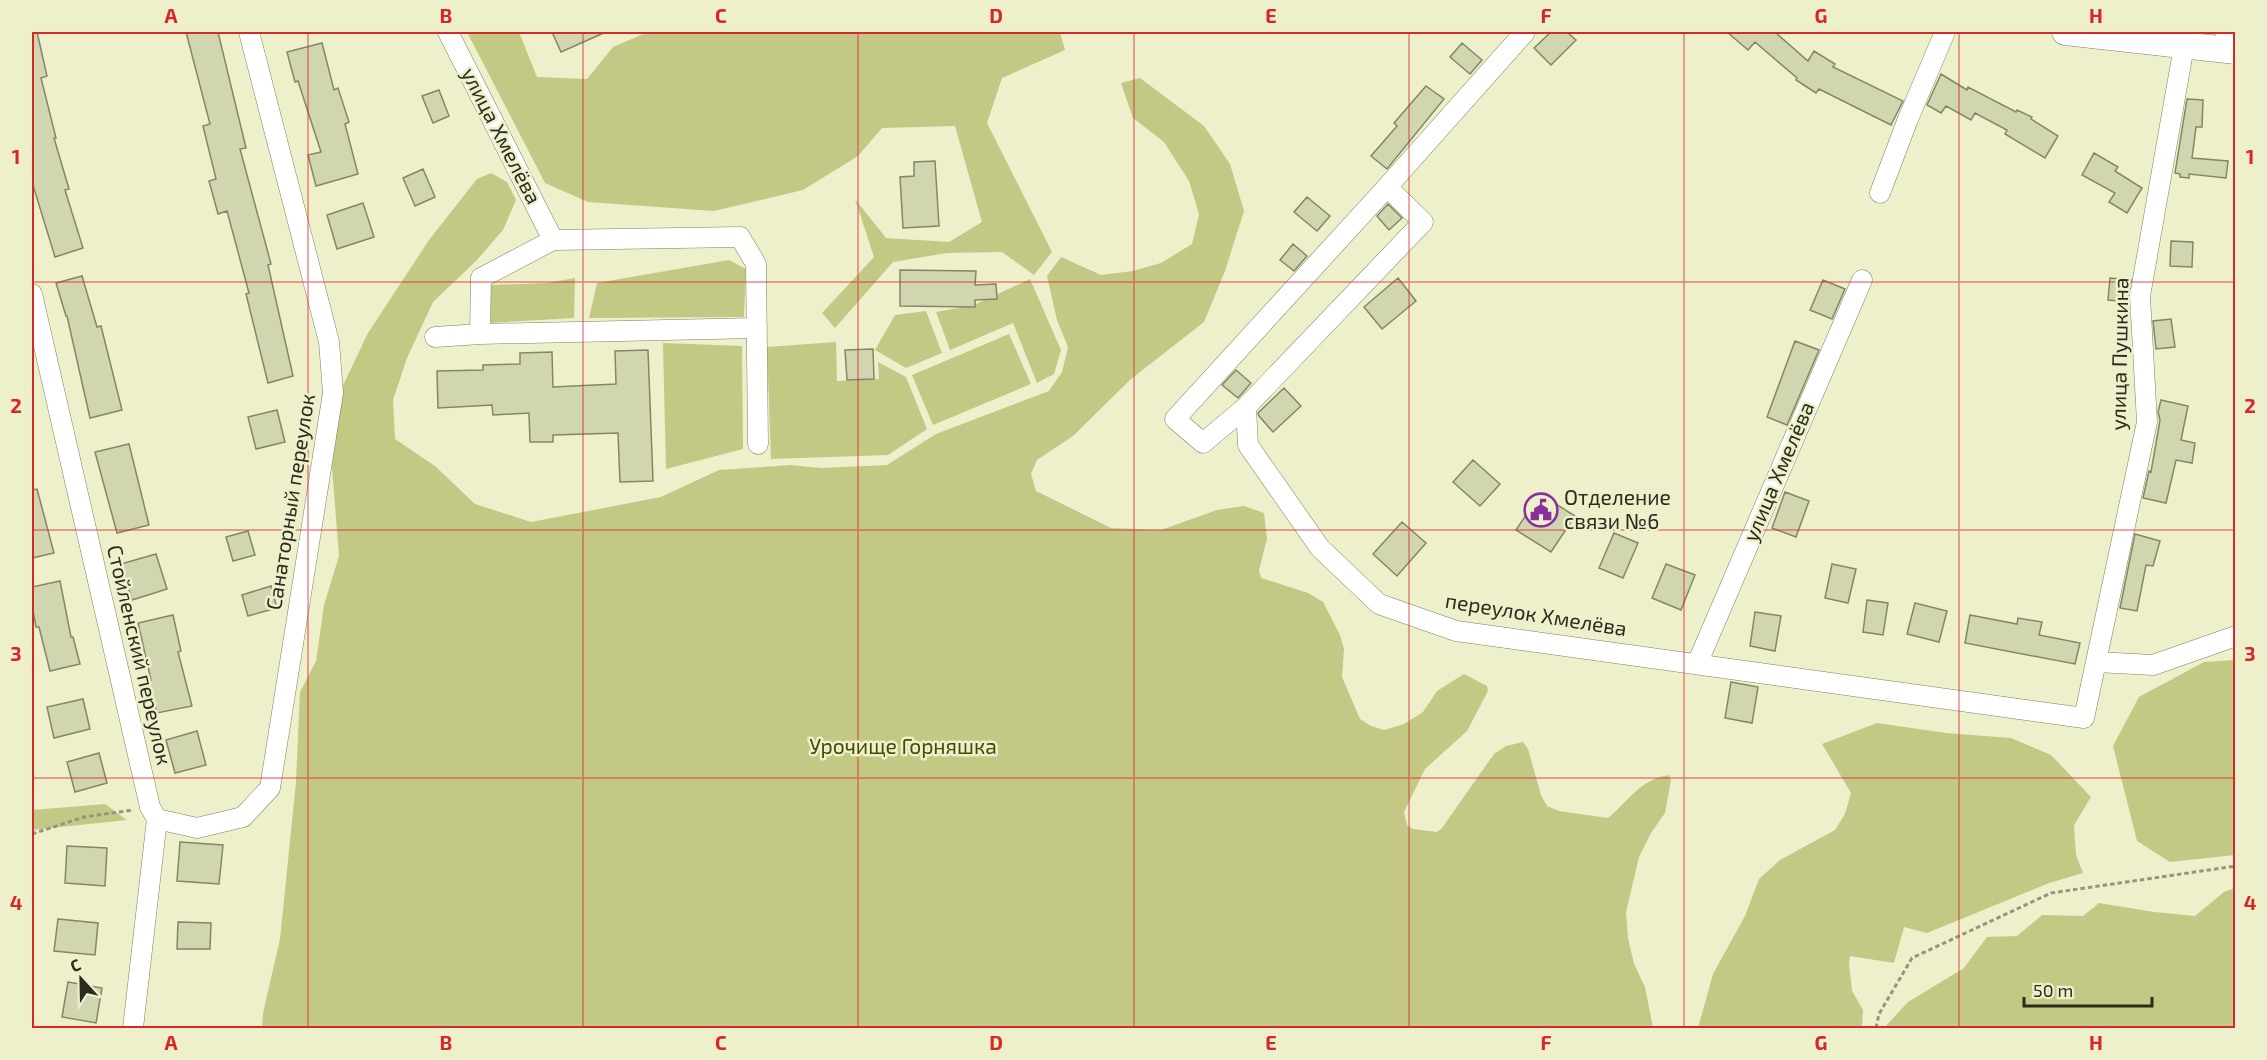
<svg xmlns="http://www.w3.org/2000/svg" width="2267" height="1060" font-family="'Exo 2',sans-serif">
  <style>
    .green { fill: #c3c885 }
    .building { fill: #d1d5b0; stroke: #848765; stroke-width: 1.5 }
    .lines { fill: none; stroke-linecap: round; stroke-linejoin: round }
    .minor-casing { stroke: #7d805e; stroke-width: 21 }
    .major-casing { stroke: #7d805e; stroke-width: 27 }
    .path { stroke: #94967c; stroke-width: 3; stroke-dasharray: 4.5 3; stroke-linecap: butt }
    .minor { stroke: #fff; stroke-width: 20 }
    .major { stroke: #fff; stroke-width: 26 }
    .grid { fill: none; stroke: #d62828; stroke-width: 1.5; stroke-opacity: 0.55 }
    .labels { text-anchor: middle; stroke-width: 5; stroke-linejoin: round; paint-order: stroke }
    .street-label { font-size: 21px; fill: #2b2c1e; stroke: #edf0cb }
    .poi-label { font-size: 21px; fill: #2b2c1e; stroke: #edf0cb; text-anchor: start }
    .park-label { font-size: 21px; fill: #464806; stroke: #edf0cb }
    .neatline { fill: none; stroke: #d62828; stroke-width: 2 }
    .grid-label { font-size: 20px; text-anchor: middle; font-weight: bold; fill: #d62828 }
  </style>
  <rect width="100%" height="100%" fill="#edf0cb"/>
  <path class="green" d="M467 32H519L537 77 587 79 613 47 648 32H1060L1065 50 1002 78 987 123 1052 252 1034 275 1002 252 947 253 893 262 835 328 822 313 874 257 855 199 886 238 949 242 982 222 955 126 882 128 858 156 803 190 714 211 588 202 545 183Z
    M1140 78 1204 126 1230 164 1244 211 1225 271 1204 322 1131 379 1073 436 1037 460 1031 474 1036 491 1111 528 1161 530 1217 510 1244 506 1264 513 1267 539 1259 570 1261 578 1308 593 1323 602 1340 635 1344 649 1342 677 1360 719 1371 726 1384 730 1404 724 1423 712 1437 691 1464 674 1487 686 1488 691 1467 731 1425 769 1404 812 1407 825 1413 829 1437 832 1442 828 1494 754 1506 746 1523 742 1528 749 1541 795 1547 806 1559 811 1608 818C1628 802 1640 779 1669 775L1671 780 1665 813 1651 833 1639 857 1626 912 1628 938 1634 964 1645 987 1653 1028H262L263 1013 280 939 296 782 300 692 316 661 324 605 339 556 332 467 337 398 368 333 429 240 477 179 491 173 507 182 516 200 503 230 477 260 433 302 407 358 393 400 395 439 435 466 475 504 531 522 661 497 719 470 791 465 821 468 887 465 936 434 1049 391 1062 372 1068 347 1057 320 1047 276 1061 257 1101 275 1133 271 1161 263 1192 244 1199 214 1189 181 1164 142 1133 118 1121 83Z
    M729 260 746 269 744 317 589 318 597 283Z
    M575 278 574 318 488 323 491 285 547 283Z
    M1030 279 1061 350 1054 374 1037 383 1013 323 950 350 936 312 974 305Z
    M926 311 942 353 906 368 875 350 895 315Z
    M1009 334 1031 384 933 425 912 375Z
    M836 342 837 381 879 379 878 362 906 377 927 429 888 455 771 459 767 347Z
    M663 343 742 346 743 449 666 469Z
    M2235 660V855L2170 862 2137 841 2113 746 2139 697 2204 662Z
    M1877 723 1946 733 2011 738 2051 755 2091 797 2074 825 2076 855 2083 873 2049 883 1927 933 1904 927 1894 963 1850 956 1849 963 1852 991 1863 1010 1862 1028H1698L1713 974 1745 916 1759 879 1780 860 1835 830 1845 814 1851 793 1822 744Z
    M105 804 127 820 32 830V810Z
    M2235 888V1028H1884L1908 1002 1964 968 1987 937 2017 936 2042 915 2083 916 2099 903 2154 912 2195 916 2224 892Z"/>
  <path class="building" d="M37 32 47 76 41 78 56 138H54L69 189 65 190 83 248 55 257 32 182V33Z
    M186 32H218L246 148 240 149 271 264 268 265 293 376 268 383 246 294 249 293 227 211 218 214 209 181 216 179 203 126 210 124Z
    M552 32H606L561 52Z
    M1551 32H1567L1576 40 1551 65 1534 48Z
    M1727 32H1775L1808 61 1814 51 1835 64 1833 67 1903 101 1891 125 1819 89 1816 93 1796 80 1797 78 1755 42 1748 50Z
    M322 43 334 90 338 88 349 122 345 124 358 174 316 186 308 155 321 152 298 81 295 82 287 52Z
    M1462 43 1482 60 1470 74 1450 57Z
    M1941 74 1967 90 1968 87 2016 112 2017 110 2032 117 2031 119 2058 136 2045 158 2005 134 2007 130 1975 113 1971 120 1946 106 1941 113 1927 105Z
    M1426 86 1444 99 1387 169 1371 156 1397 126 1394 123Z
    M439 90 449 116 433 123 422 96Z
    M2187 99 2203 100 2202 127H2196L2192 158 2228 161 2226 178 2189 174V178L2180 177V174L2175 173Z
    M2094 153 2118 167 2115 171 2142 188 2127 213 2109 202 2115 193 2082 175Z
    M935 161 939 226 903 228 900 177 914 176V162Z
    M423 169 435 197 415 206 403 178Z
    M1307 197 1330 216 1317 231 1294 212Z
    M363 203 374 237 337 249 327 215Z
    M1388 204 1402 218 1389 230 1377 216Z
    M2171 241 2193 242 2192 267 2170 266Z
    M1293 244 1307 256 1294 271 1280 260Z
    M900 270 976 271 975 285 996 284 997 299 975 300V307L900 306Z
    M82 276 97 327 101 326 122 410 90 418 67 316H66L56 283Z
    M1398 278 1416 301 1382 329 1364 307Z
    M2110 278 2131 280 2128 302 2108 300Z
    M1823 280 1845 289 1832 319 1810 310Z
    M2171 319 2175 347 2156 349 2153 321Z
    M1795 341 1819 350 1787 425 1767 417Z
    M873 349 874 379 847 380 845 350Z
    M648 350 653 481 620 482 618 433 553 435V442H530L529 413 493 415 492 405 438 408 437 371 483 370V365L520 364V353L552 352 553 387 616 384 615 351Z
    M1236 370 1251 383 1238 398 1222 385Z
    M1284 388 1301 406 1273 432 1259 416 1258 413Z
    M2161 400 2188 406 2181 440 2195 443 2192 463 2176 460 2166 503 2143 498 2149 471 2151 472 2160 420 2158 412Z
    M277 410 285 442 256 449 248 417Z
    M129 444 149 525 117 533 95 452Z
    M1473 460 1500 484 1480 506 1453 482Z
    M37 489 54 553 32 558V490Z
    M1785 492 1809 501 1796 537 1772 528Z
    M1540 494 1575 516 1551 552 1516 530Z
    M1402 522 1426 543 1397 576 1373 554Z
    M248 531 255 555 233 561 226 537Z
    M1614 533 1638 543 1623 578 1599 568Z
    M2135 534 2160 541 2153 566 2146 565 2137 611 2120 608Z
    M156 554 167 589 132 600 121 564Z
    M1666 564 1695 575 1681 610 1652 598Z
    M1832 564 1856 569 1848 603 1825 598Z
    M60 581 71 637H73L80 664 50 671 39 627H36L32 605V587Z
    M271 586 277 608 248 616 242 595Z
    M1867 600 1888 603 1883 635 1863 632Z
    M1915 603 1947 611 1939 642 1907 634Z
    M1755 612 1781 616 1775 651 1750 646Z
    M173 615 181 651 178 652 192 706 157 713 148 680H151L138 623Z
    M1970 615 2017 624 2018 618 2042 622 2039 635 2080 643 2075 664 1965 643Z
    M1731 682 1758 687 1752 723 1725 718Z
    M83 699 90 729 54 738 47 707Z
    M197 731 206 765 175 773 166 740Z
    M99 753 107 783 75 792 67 762Z
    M180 842 223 845 219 884 177 881Z
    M67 846 107 848 105 886 65 883Z
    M58 919 98 923 95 955 54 951Z
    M178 922 211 923 210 949H177Z
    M68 982 102 988 96 1023 62 1017Z"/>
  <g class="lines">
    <defs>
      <path id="minor" d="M448 32 553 240
        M2225 50 2226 32
        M1387 187 1175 419 1203 443 1246 407 1423 222 1387 187 1525 32
        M1880 193 1908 119 1945 32
        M32 294 150 807 157 819 133 1028
        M480 334 757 328
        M435 337 480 334 481 278 553 240 740 237 756 264 758 444
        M1246 407 1248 445 1320 548 1379 604 1456 631 2084 718 2147 422 2140 296 2184 46
        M2096 662 2153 665 2236 636
        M1697 664 1862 280
        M157 819 197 828 243 817 270 788 333 393 329 342 249 32"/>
      <path id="major" d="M2065 32 2236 51"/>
    </defs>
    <use href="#minor" class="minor-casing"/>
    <use href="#major" class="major-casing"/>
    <path class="path" d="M32 834 84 817 133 810
      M1876 1028 1879 1014 1912 958 2051 893 2236 866"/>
    <use href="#minor" class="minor"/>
    <use href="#major" class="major"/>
  </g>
  <path class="grid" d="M308 32V1028M583 32V1028M858 32V1028M1134 32V1028M1409 32V1028M1684 32V1028M1959 32V1028M32 282H2236M32 530H2236M32 778H2236"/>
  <defs>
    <symbol id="civic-ring" viewBox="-11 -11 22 22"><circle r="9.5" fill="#edf0cb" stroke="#8b309b" stroke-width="1.5"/><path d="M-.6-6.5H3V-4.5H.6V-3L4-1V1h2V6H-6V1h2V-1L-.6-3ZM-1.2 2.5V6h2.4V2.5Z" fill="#8b309b"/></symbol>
  </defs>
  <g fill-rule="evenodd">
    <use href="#civic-ring" x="1522" y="491" width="38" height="38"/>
  </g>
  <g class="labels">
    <g class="street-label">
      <text transform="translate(501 136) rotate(63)" y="7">улица Хмелёва</text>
      <text transform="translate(2120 354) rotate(-89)" y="7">улица Пушкина</text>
      <text transform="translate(1779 472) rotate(-67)" y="7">улица Хмелёва</text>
      <text transform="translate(291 502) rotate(-81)" y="7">Санаторный переулок</text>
      <text transform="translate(1536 615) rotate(9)" y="7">переулок Хмелёва</text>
      <text transform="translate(139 655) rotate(77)" y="7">Стойленский переулок</text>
    </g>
    <g class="poi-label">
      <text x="1564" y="505">Отделение<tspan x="1564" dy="24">связи №6</tspan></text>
    </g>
    <g class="park-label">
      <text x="903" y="754">Урочище Горняшка</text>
    </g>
  </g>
  <rect width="2267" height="1060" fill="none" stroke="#edf0cb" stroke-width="66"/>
  <g transform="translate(81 979) rotate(338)" stroke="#edf0cb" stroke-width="4.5" paint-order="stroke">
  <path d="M0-4.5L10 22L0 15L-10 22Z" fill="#2b2c1e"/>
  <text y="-9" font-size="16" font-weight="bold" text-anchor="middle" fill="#2b2c1e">С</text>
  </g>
  <path d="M2024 997v9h128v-9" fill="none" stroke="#2b2c1e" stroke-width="3"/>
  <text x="2033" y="997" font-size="18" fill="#2b2c1e" stroke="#edf0cb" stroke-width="4.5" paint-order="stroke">50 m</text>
  <rect x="33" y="33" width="2201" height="994" class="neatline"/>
  <g class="grid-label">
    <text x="171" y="23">A</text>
    <text x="446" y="23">B</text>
    <text x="721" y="23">C</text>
    <text x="996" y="23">D</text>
    <text x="1271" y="23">E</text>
    <text x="1546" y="23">F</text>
    <text x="1821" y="23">G</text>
    <text x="2096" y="23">H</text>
    <text x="16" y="164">1</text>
    <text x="2250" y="164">1</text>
    <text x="16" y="413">2</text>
    <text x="2250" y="413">2</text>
    <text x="16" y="661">3</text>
    <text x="2250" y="661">3</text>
    <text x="16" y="910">4</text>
    <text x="2250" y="910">4</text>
    <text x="171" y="1050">A</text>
    <text x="446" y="1050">B</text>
    <text x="721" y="1050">C</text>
    <text x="996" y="1050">D</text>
    <text x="1271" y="1050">E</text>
    <text x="1546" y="1050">F</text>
    <text x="1821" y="1050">G</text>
    <text x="2096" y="1050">H</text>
  </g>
</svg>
